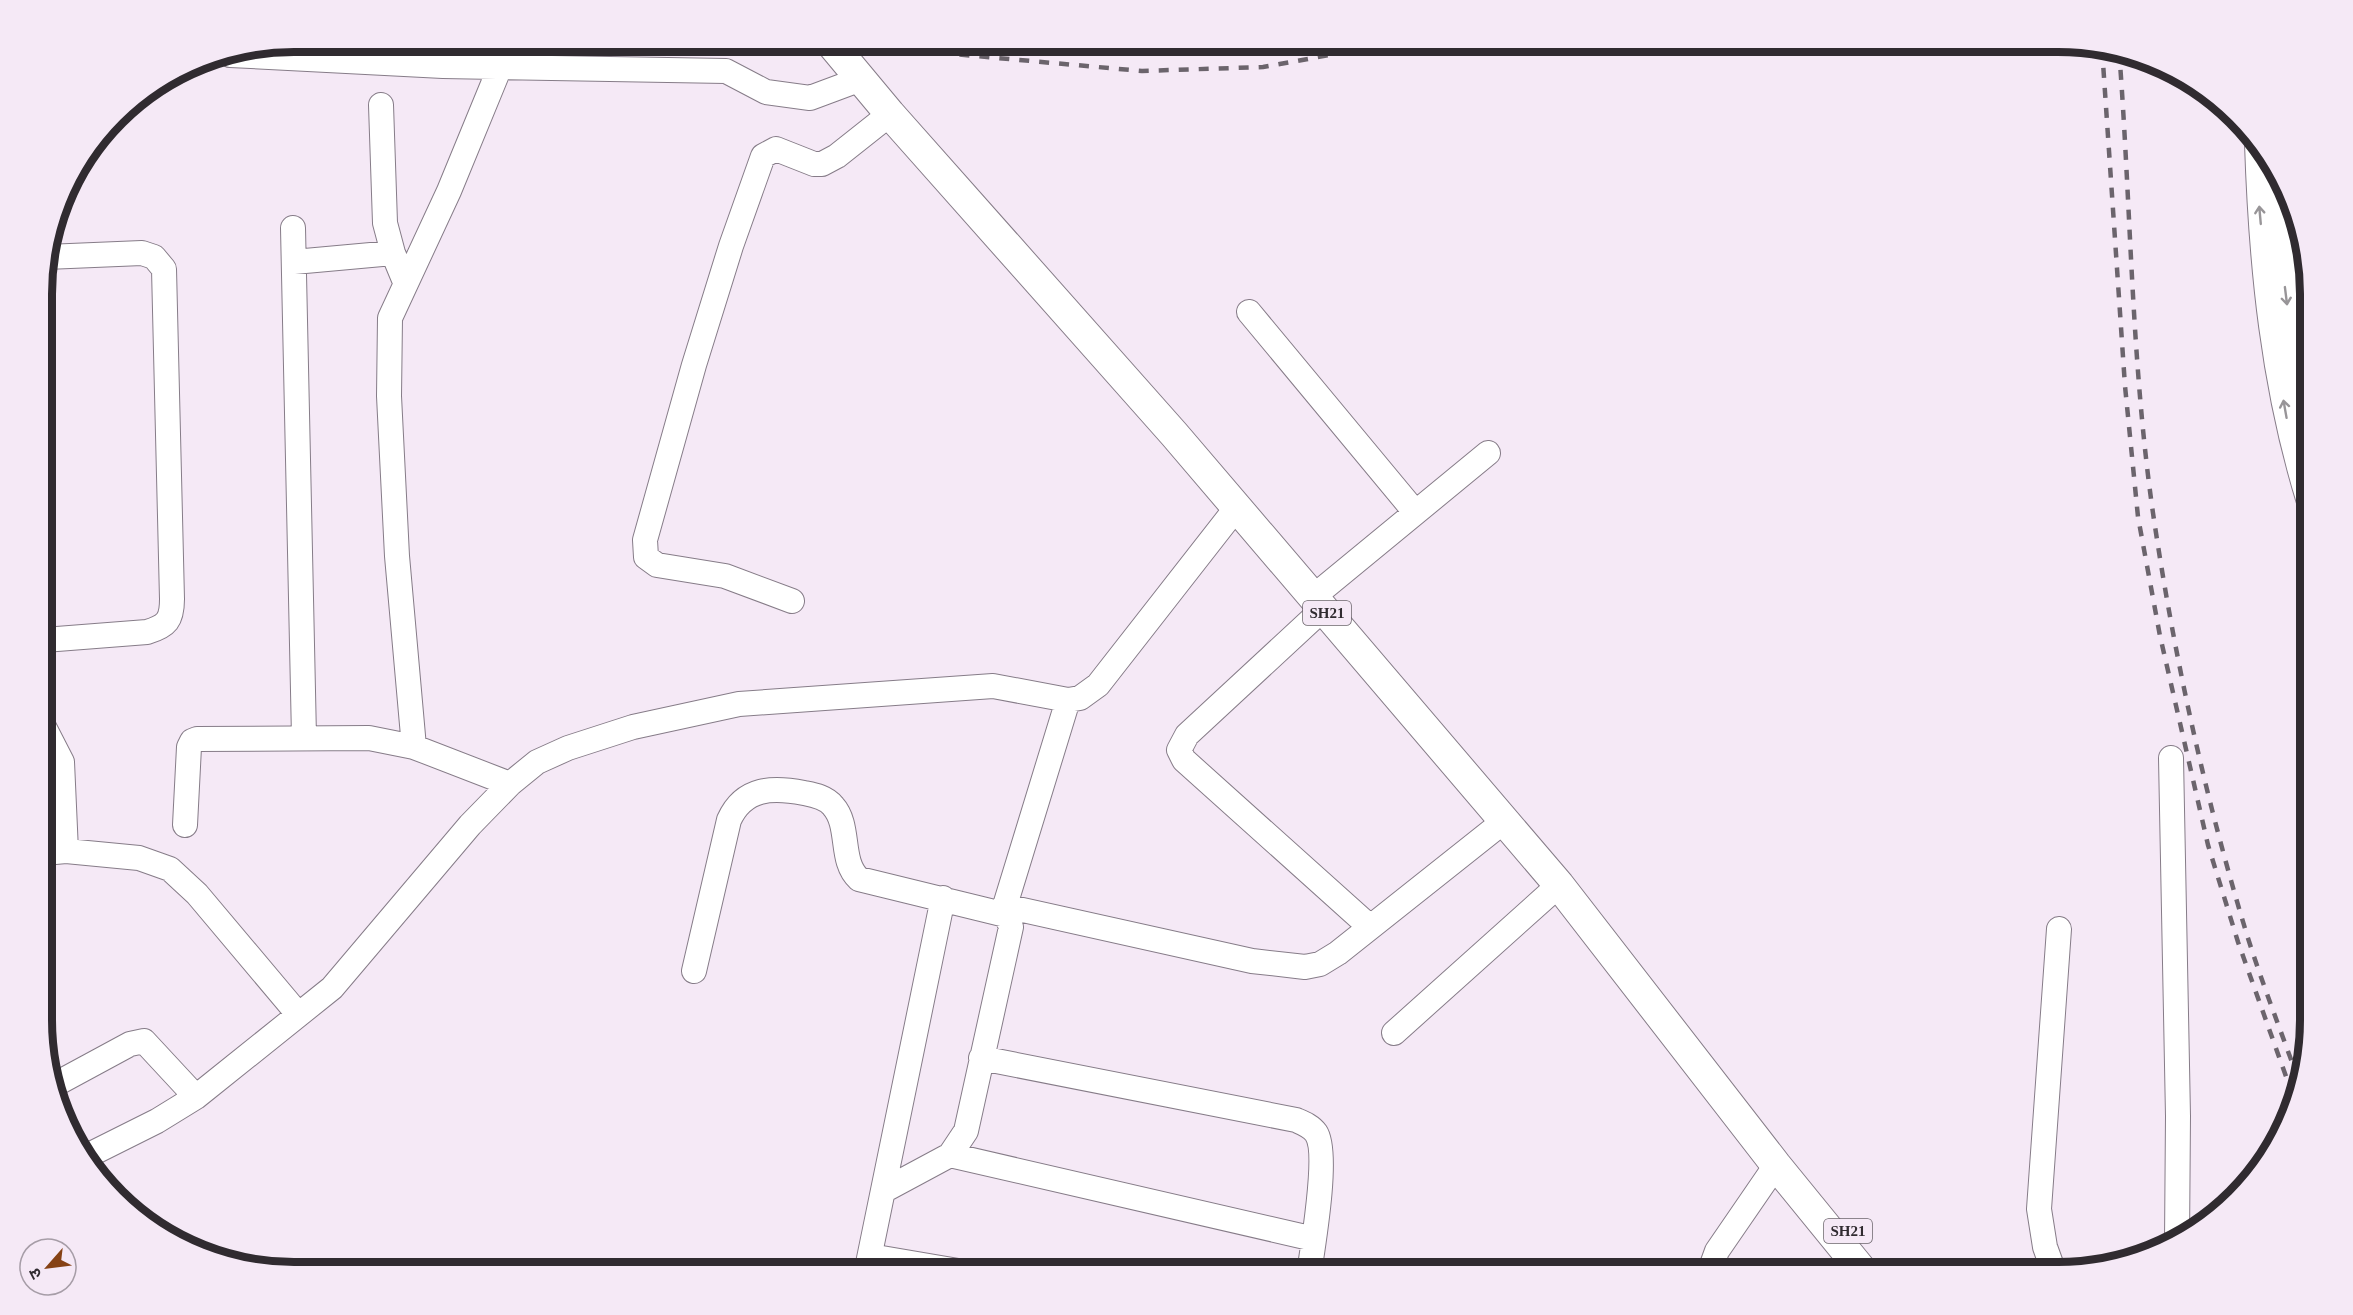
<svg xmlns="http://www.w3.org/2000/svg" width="2353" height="1315" font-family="'Times New Roman','Noto Sans Devanagari',serif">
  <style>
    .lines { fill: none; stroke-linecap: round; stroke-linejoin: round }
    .minor-casing { stroke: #867c88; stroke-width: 26 }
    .major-casing { stroke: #867c88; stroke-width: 32 }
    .minor { stroke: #fff; stroke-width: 24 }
    .major { stroke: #fff; stroke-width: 30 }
    .rail { stroke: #6b646c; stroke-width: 4.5; stroke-dasharray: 10 10; stroke-linecap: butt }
    .oneway { stroke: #989598 }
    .labels { text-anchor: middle; stroke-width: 4.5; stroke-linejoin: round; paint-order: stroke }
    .shield { fill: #f5e9f6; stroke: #6b646b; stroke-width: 1.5 }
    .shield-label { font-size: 15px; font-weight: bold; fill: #302b30 }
    .rim { fill: none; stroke: #302b30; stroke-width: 8 }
  </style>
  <rect width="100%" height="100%" fill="#f5e9f6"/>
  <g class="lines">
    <defs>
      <path id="minor" d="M230 55 443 66 726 71 766 92 810 98 861 79
        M381 105 385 223 393 253 405 282
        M2257 143C2261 266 2273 388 2310 505
        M2278 174C2282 262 2290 347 2310 433
        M293 228 304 737
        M294 262 393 253
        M1249 312 1415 512
        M1313 597 1488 453
        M792 601 725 576 657 565 646 557 645 540 694 365 731 246 763 156 776 149 814 164H822L837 156 890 114
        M1323 609 1187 735 1179 750 1184 760 1370 927
        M44 640 147 632C167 626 172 620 172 599L164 269 154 257 142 253 46 257
        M44 727 62 762 66 851
        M414 747 397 556 389 396 390 318 449 191 500 67
        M2171 758 2178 1116 2177 1241
        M185 825 189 747 192 741 197 739 369 738 414 747 510 784
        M44 853 66 851 139 858 170 869 197 894 298 1014
        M1005 906 1252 961 1305 967 1320 964 1338 953 1503 822
        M1003 912 1068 700
        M694 971 729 820C744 787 773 787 804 793 814 795 826 797 833 806 851 826 839 861 859 879L1006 915 1011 927 966 1131 950 1155 883 1191
        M1394 1033 1559 885
        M981 1058 1296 1120C1303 1123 1311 1126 1316 1133 1329 1152 1313 1246 1309 1273
        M56 1084 130 1044 144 1041 196 1097
        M950 1155 1314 1239
        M83 1158 157 1121 196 1097 332 988 470 825 510 784 537 762 568 748 633 727 739 704 993 686 1068 700 1080 698 1098 685 1237 507
        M870 1256 970 1273
        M2054 1272 2045 1247 2039 1209 2059 929
        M866 1273 943 898
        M1709 1273 1717 1251 1776 1165"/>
      <path id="major" d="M830 42 890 114 1174 434 1559 885 1776 1165 1864 1273"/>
    </defs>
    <use href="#minor" class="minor-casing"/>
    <use href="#major" class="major-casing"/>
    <use href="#minor" class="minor"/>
    <use href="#major" class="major"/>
    <path class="rail" d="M280 45 831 43 1142 71 1263 67 1402 42
      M2102 48 2125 386 2138 517 2160 636 2208 845 2238 942 2293 1096
      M2119 50C2131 204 2131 360 2153 513 2174 656 2205 797 2247 935 2262 983 2281 1031 2298 1079"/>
  </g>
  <defs><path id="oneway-shaft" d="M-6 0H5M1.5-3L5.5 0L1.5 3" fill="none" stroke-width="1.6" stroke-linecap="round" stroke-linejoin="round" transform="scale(1.5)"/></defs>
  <g class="oneway">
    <use href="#oneway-shaft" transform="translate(2260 215) rotate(-95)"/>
    <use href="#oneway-shaft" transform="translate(2286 296) rotate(83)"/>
    <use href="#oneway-shaft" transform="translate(2285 409) rotate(-100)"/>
  </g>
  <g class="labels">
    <g class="shield">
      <rect x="1303" y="601" width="48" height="24" rx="4.5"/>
      <rect x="1824" y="1219" width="48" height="24" rx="4.5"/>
    </g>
    <g class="shield-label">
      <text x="1327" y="618">SH21</text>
      <text x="1848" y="1236">SH21</text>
    </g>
  </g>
  <path d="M0 0H2353V1315H0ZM294 52H2058A242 242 0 0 1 2300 294V1020A242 242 0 0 1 2058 1262H294A242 242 0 0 1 52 1020V294A242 242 0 0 1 294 52Z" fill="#f5e9f6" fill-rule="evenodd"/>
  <path class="rim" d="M294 52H2058A242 242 0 0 1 2300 294V1020A242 242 0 0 1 2058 1262H294A242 242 0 0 1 52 1020V294A242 242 0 0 1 294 52Z"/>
  <g transform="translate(48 1267) rotate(242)"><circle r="28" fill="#f5e9f6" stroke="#a69da7" stroke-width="1.5"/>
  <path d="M0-4.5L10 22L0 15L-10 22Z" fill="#864215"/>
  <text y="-9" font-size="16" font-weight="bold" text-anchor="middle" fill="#302b30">उ</text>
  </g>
</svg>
